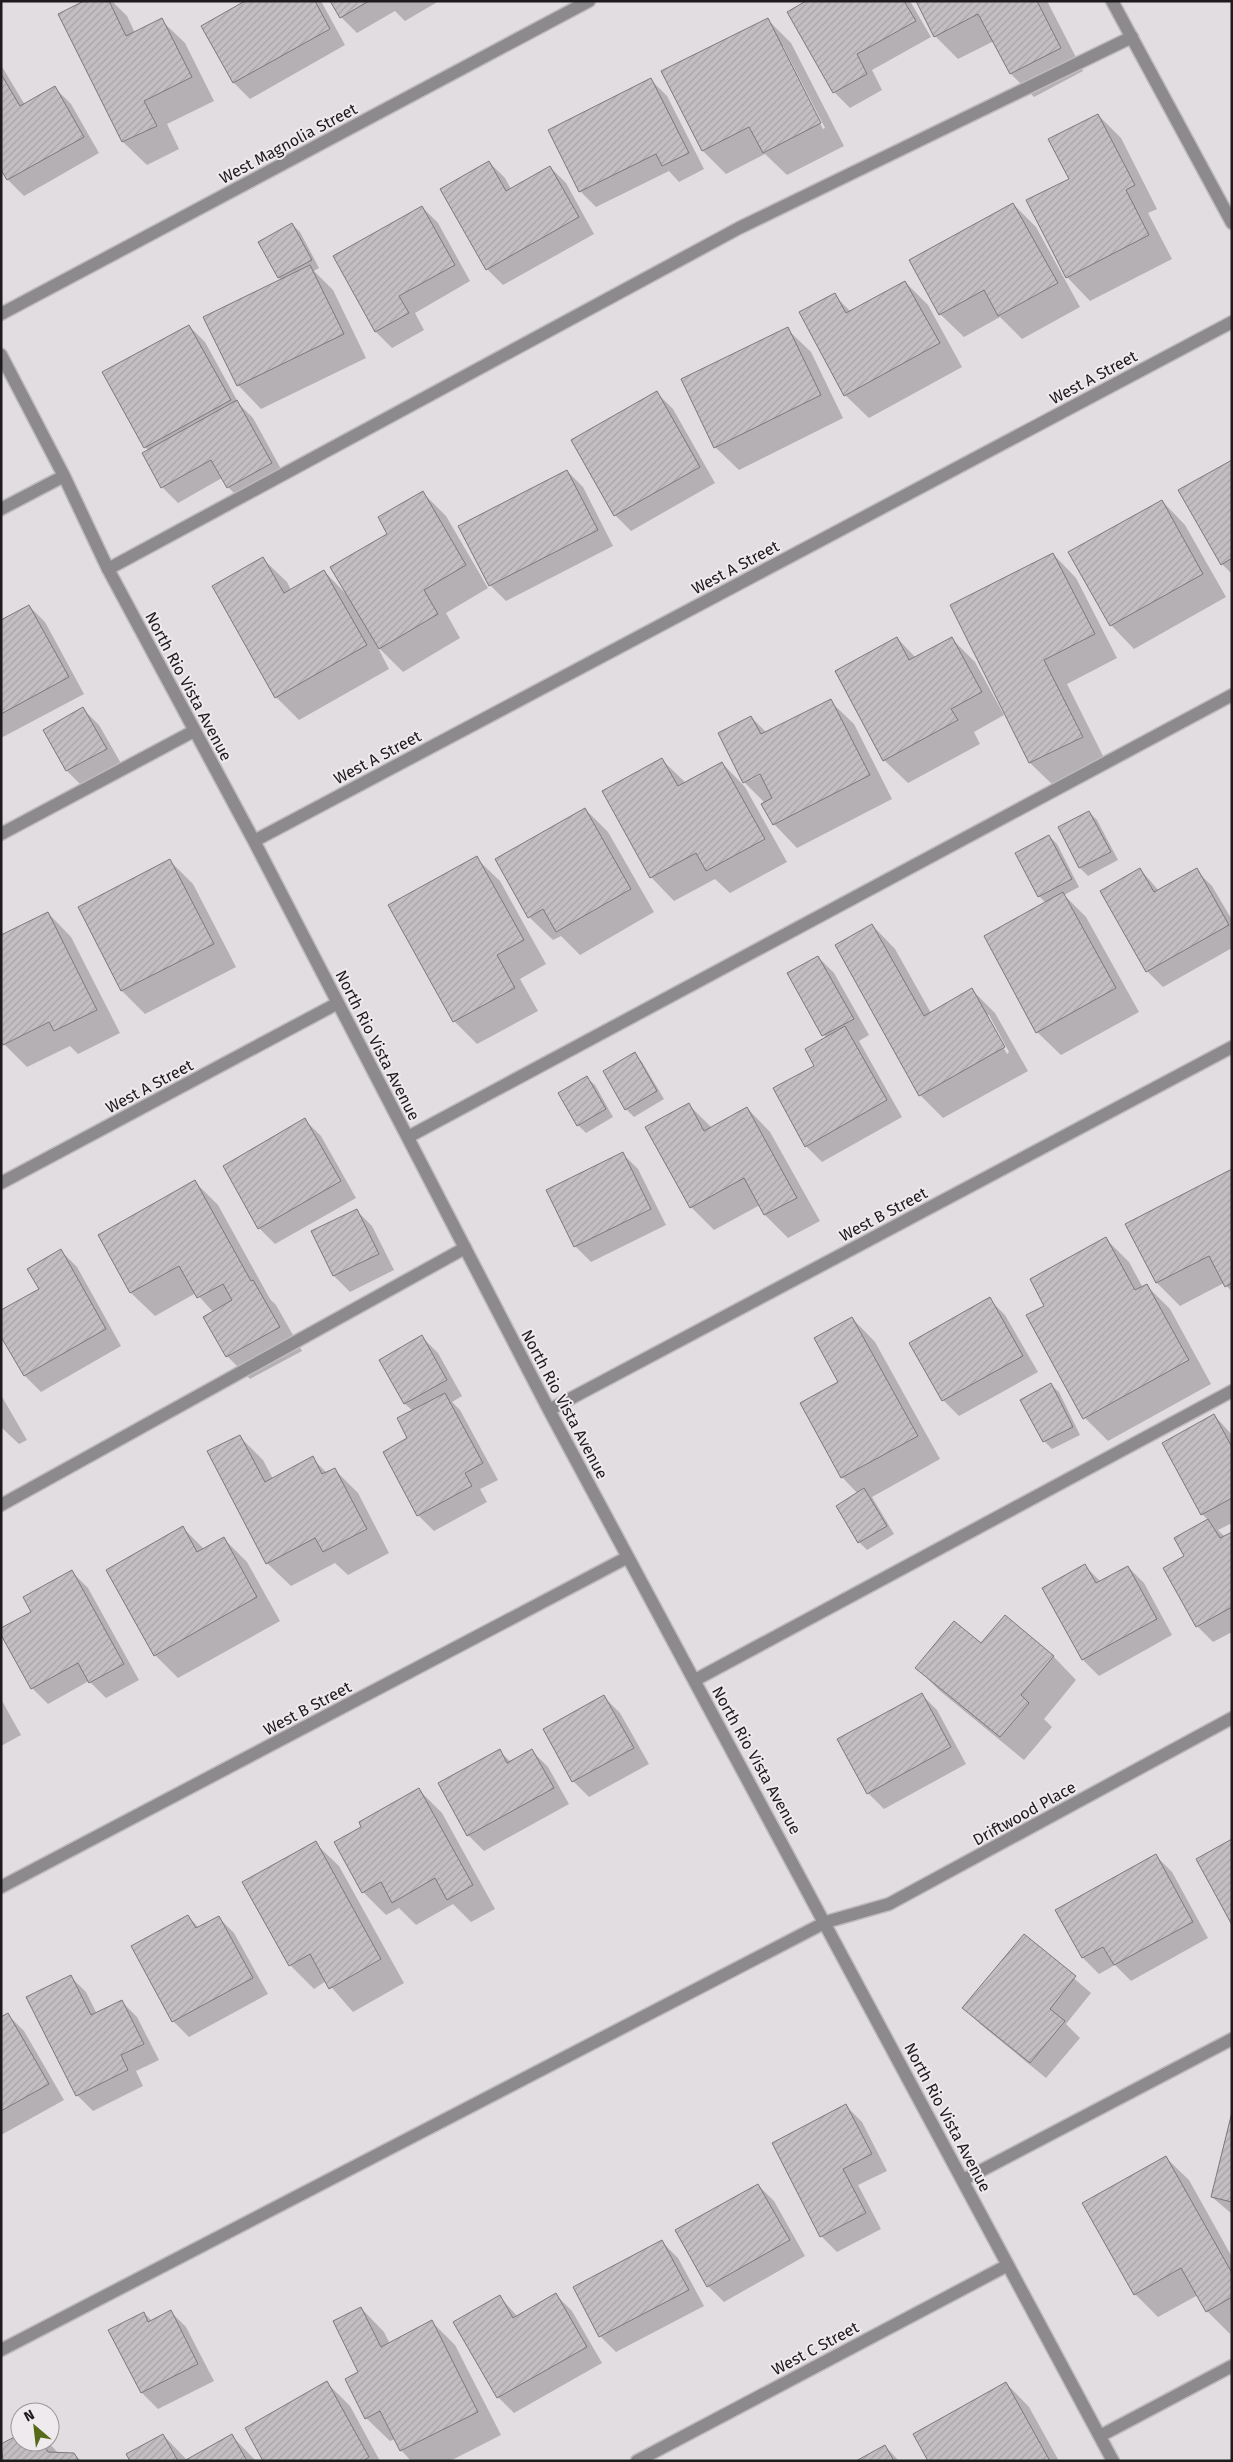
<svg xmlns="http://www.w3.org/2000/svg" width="1233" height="2462" font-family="'Fira Sans',sans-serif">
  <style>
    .shadow { fill: #0003; fill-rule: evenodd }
    .building { fill: url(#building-hatch); stroke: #7c787c }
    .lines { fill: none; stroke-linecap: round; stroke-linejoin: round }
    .service-casing { stroke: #bebabe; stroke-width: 15 }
    .minor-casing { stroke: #bebabe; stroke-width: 15 }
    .service { stroke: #8c8a8c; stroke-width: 12 }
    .minor { stroke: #8c8a8c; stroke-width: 12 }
    .labels { text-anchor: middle; stroke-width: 4; stroke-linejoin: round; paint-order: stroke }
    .street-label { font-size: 16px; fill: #1d1b1d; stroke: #efeaee }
  </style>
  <defs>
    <pattern id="building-hatch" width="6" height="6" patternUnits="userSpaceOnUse" patternTransform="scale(1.25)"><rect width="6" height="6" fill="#c3bec2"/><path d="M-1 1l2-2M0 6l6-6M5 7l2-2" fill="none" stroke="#a7a3a6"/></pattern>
  </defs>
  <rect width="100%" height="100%" fill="#e1dde1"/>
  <path class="shadow" d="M86 1H112L127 16 135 33 161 20 185 43 214 101 167 124 179 149 147 165 123 142 60 15Z
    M247 1H321L345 45 250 99 234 83 203 26Z
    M332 1H439L405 21 395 11 357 33 341 17Z
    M808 1H910L931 37 872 70 882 90 850 108 834 92Z
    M917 1H1047L1083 71 1034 97 1011 74 994 41 958 59 935 36Z
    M768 20 791 43 844 146 787 175 765 154 726 174 703 151ZM780 46H783L825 128 823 129Z
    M1 65 25 105 55 88 71 104 99 153 24 196 8 180 1 167Z
    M651 80 667 96 704 169 679 182 669 171 596 207 580 191Z
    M1098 115 1121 138 1157 209 1148 213 1172 259 1090 301 1067 277 1070 179Z
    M489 162 505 178 511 189 550 167 566 183 594 234 503 285 487 269Z
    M1013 204 1036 227 1080 307 1022 339 1000 317 964 337 940 314Z
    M422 207 438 223 470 281 415 313 424 330 392 348 376 332 334 256Z
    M292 224 300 232 319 268 314 271 333 290 366 358 261 409 238 385 282 280 279 278Z
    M905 282 928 305 962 367 869 418 845 395 834 295 851 312Z
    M189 326 205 342 239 404 253 418 287 480 244 503 228 487 222 478 178 503 162 487 149 451 145 447Z
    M787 329 811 352 843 418 739 470 715 447Z
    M657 393 673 409 715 483 631 531 615 515Z
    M1232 461V574L1222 564Z
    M567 471 583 487 613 546 506 601 490 585 460 526Z
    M422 492 446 516 488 588 446 613 460 638 403 672 377 646 389 669 299 720 276 697 263 559 287 582 291 590 324 571 346 594 389 534Z
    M1162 501 1185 525 1226 597 1134 649 1111 625Z
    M1053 554 1076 578 1117 658 1067 684 1105 760 1054 786 1030 763 951 606Z
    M29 606 45 622 84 694 1 738V621Z
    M897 638 916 658 952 639 975 662 1004 715 974 732 980 744 908 783 884 760Z
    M830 701 854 724 892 799 797 848 774 824 765 803 744 782 751 717 767 733ZM765 770 766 772 751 780V777Z
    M83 709 99 725 122 765 83 787 67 771 45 730Z
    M662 760 686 783 722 763 745 787 787 862 730 893 715 879 674 901 651 877Z
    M585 809 608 832 654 912 580 955 561 936 553 940 529 917Z
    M1089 812 1097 820 1118 860 1088 876 1080 868 1060 827Z
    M1049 836 1057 844 1079 887 1064 895 1086 917 1139 1012 1061 1055 1037 1032 1046 903 1039 896Z
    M476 858 500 881 546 964 520 979 538 1011 477 1044 454 1021Z
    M170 861 193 884 236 967 145 1014 122 991 79 907Z
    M1140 869 1159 891 1196 870 1212 886 1232 920V948L1163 987 1147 971Z
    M48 913 71 937 120 1033 78 1054 70 1046 27 1067 4 1044Z
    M872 925 895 949 931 1013 972 990 995 1013 1028 1071 943 1118 920 1095ZM986 1015H989L1009 1052 1007 1054Z
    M818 957 834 973 869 1035 859 1041 902 1117 822 1162 806 1146 816 1066 826 1038 789 974Z
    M635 1054 642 1062 664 1099 634 1117 626 1109Z
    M587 1078 595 1085 613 1117 586 1133 578 1125Z
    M689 1105 712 1128 747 1108 770 1132 820 1221 788 1238 765 1215 760 1205 714 1230 691 1207Z
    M305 1120 321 1136 356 1198 275 1244 259 1228Z
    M622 1153 638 1169 666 1225 591 1262 575 1246Z
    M1232 1170V1292L1224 1283 1180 1306 1157 1283 1127 1225Z
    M195 1182 218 1205 270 1299 276 1305 302 1351 250 1379 227 1356 213 1312 196 1293 155 1316 131 1293 99 1235Z
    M356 1210 372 1226 394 1270 350 1292 334 1276 312 1232Z
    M1106 1239 1129 1262 1143 1288 1147 1286 1170 1309 1211 1384 1108 1441 1085 1418 1045 1306Z
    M61 1251 77 1267 121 1346 41 1392 25 1376 1 1334 41 1290Z
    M989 1299 1005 1315 1038 1372 959 1416 943 1400 911 1343Z
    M852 1318 875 1342 940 1459 872 1497 894 1534 867 1550 859 1542 858 1494 842 1477 801 1404 840 1383Z
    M422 1337 438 1353 462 1396 452 1402 460 1410 498 1480 480 1489 487 1502 434 1531 418 1515 409 1439 413 1411 405 1404 380 1360Z
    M1051 1385 1059 1392 1080 1435 1052 1449 1044 1441Z
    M1 1395 27 1440 19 1444 1 1427Z
    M1214 1415 1232 1435V1523L1218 1530 1225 1537 1232 1533V1632L1213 1642 1197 1626 1186 1557 1208 1520 1202 1514 1163 1443Z
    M239 1436 263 1460 273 1479 312 1458 327 1473 334 1469 358 1493 389 1553 348 1575 335 1563 291 1586 267 1563Z
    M183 1528 204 1549 223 1538 247 1562 280 1621 178 1678 155 1655Z
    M1085 1566 1101 1582 1128 1567 1144 1583 1172 1635 1099 1676 1083 1660 1044 1588Z
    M72 1572 88 1588 139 1680 106 1698 89 1681 48 1704 32 1688 33 1612Z
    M982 1644 1053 1656 1076 1680 1044 1719 1052 1727 1024 1760 940 1691 917 1668Z
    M921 1694 937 1710 966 1764 884 1809 868 1793Z
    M604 1697 620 1713 649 1764 589 1797 573 1781Z
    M1 1699 21 1735 1 1746Z
    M499 1751 511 1762 532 1751 548 1767 569 1804 484 1851 468 1835Z
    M419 1790 442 1813 495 1909 471 1922 453 1904 416 1925 399 1908 386 1915 363 1892V1827Z
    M315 1843 339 1866 404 1983 353 2012 326 1981 314 1989 290 1965 244 1882Z
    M1156 1856 1172 1872 1208 1938 1131 1981 1115 1965 1099 1974 1083 1958 1057 1910Z
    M188 1916 199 1928 218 1917 234 1933 268 1994 189 2037 173 2021Z
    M1024 1936 1091 1993 1066 2024 1080 2038 1046 2078 980 2024 964 2008Z
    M70 1976 86 1992 97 2014 121 2001 137 2017 159 2060 136 2071 143 2086 93 2111 77 2095Z
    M8 2015 24 2031 64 2100 1 2135V2018Z
    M846 2106 862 2122 887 2171 858 2185 881 2229 837 2252 821 2236Z
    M1232 2117V2214L1212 2197Z
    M1165 2157 1189 2180 1232 2257 1230 2334 1207 2311 1198 2295 1158 2317 1135 2294Z
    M758 2185 774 2201 805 2256 724 2302 708 2286Z
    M662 2242 678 2258 704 2306 616 2352 600 2336Z
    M556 2295 572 2311 602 2363 514 2413 498 2397 500 2297 518 2317Z
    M361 2308 384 2332 390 2344 432 2322 455 2345 501 2435 450 2461H411L401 2450 395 2439 390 2441 366 2418 360 2373Z
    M170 2311 186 2327 214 2381 158 2409 142 2393 110 2330 144 2313 152 2321Z
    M327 2383 350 2406 380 2461H265Z
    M1006 2383 1029 2407 1059 2461H929Z
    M163 2435 187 2460 231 2435 256 2461H131Z
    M20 2436V2442H48L59 2454H74L81 2461H5L1 2454V2446Z
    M885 2446 899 2461H859Z"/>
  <path class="building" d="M84 1H109L126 36 162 18 192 77 144 101 157 126 122 142 58 14Z
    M245 1H315L330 29 233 83 201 26Z
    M330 1H369L340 18Z
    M806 1H904L916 21 857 54 867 74 833 93 787 12Z
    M916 1H1037L1061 48 1010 74 978 14 934 37Z
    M768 18 821 123 763 153 749 127 702 151 661 71Z
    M1 74 20 106 55 86 84 137 7 180 1 170Z
    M651 78 689 153 662 166 656 154 579 192 548 130Z
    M1098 114 1135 185 1126 190 1149 235 1066 278 1026 200 1069 179 1048 139Z
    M489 161 506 191 550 166 579 217 486 270 440 189Z
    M1013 203 1058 283 998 316 984 290 939 315 909 260Z
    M422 206 455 265 399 296 409 313 375 332 333 256Z
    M292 223 312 260 278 278 258 242Z
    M310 265 344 334 237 386 203 317Z
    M905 281 940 343 844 396 799 312 835 293 846 313Z
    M189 325 231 400 144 448 102 372Z
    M788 327 821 395 714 448 681 379Z
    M657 391 700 467 614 516 571 440Z
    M237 400 272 463 227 488 211 460 161 488 142 453Z
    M1232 460V558L1221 565 1178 490Z
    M567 470 598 530 489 586 458 526Z
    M423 491 466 565 424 590 438 614 379 649 330 567 387 534 378 517Z
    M1162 500 1203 574 1110 626 1068 552Z
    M1053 553 1095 634 1044 660 1083 737 1029 763 950 605Z
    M263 557 284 593 324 570 367 645 275 698 212 586Z
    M29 605 69 677 1 714V620Z
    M897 637 909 660 952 637 982 692 951 709 958 720 883 761 835 671Z
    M831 699 870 775 773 825 761 804 772 798 760 774 743 783 718 733 751 716 761 734Z
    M83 707 107 749 66 771 43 730Z
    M662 758 678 786 722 762 765 839 706 871 696 853 650 878 602 791Z
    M585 808 631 889 556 932 543 909 528 918 495 859Z
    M1089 811 1111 852 1079 868 1058 827Z
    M1049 835 1072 879 1038 897 1015 853Z
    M477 856 524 940 497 955 515 988 453 1022 388 905Z
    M170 859 214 944 121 991 78 907Z
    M1140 868 1154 892 1197 868 1229 925 1146 972 1100 891Z
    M1063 892 1116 988 1036 1033 984 936Z
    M48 912 97 1010 54 1031 49 1022 3 1045 1 1041V935Z
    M872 924 924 1016 972 988 1005 1047 919 1096 835 945Z
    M818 956 854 1019 822 1036 787 973Z
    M845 1026 887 1100 805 1147 773 1088 814 1066 805 1049Z
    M635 1052 657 1091 625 1110 603 1071Z
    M587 1076 606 1109 577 1126 558 1093Z
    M689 1103 704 1131 747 1107 797 1198 764 1215 744 1178 690 1208 645 1127Z
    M305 1118 341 1181 258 1229 223 1166Z
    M623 1152 651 1209 574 1247 546 1190Z
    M1232 1169V1283L1225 1287 1209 1256 1156 1283 1125 1224Z
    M195 1180 251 1281 253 1280 280 1327 226 1357 203 1317 232 1300 223 1284 197 1298 179 1266 130 1293 98 1235Z
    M357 1209 379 1254 333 1276 311 1231Z
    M1106 1237 1135 1290 1147 1284 1189 1360 1083 1419 1026 1315 1044 1306 1030 1279Z
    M61 1249 106 1329 24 1376 1 1337V1310L39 1289 27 1269Z
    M990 1297 1023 1356 942 1401 909 1343Z
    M852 1317 918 1436 841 1478 800 1403 838 1382 814 1338Z
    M422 1335 447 1380 404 1404 379 1360Z
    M1051 1383 1073 1427 1043 1442 1020 1400Z
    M445 1393 483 1463 465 1473 472 1486 417 1516 383 1452 407 1438 397 1418Z
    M1214 1414 1232 1447V1498L1201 1515 1162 1443Z
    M240 1435 265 1482 313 1456 322 1474 335 1468 367 1529 323 1552 315 1538 266 1564 207 1451Z
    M864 1488 887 1526 858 1543 836 1506Z
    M1208 1519 1220 1538 1232 1532V1607L1196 1627 1163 1568 1184 1556 1174 1538Z
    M183 1526 197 1552 224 1537 257 1597 154 1656 106 1570Z
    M1085 1564 1096 1583 1128 1566 1157 1619 1082 1660 1042 1588Z
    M72 1570 124 1664 89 1683 78 1663 31 1689 1 1635V1628L31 1612 23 1597Z
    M1005 1615 1054 1656 1021 1695 1029 1703 1000 1737 915 1668 954 1621 981 1643Z
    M922 1693 951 1747 867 1794 837 1739Z
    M604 1695 634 1748 572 1782 543 1729Z
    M500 1749 507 1763 532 1749 554 1788 467 1836 438 1783Z
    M419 1788 473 1885 447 1900 435 1878 392 1903 381 1882 362 1893 334 1842 361 1827 359 1822Z
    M1232 1839V1925L1196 1859Z
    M316 1841 381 1959 329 1989 310 1954 289 1966 242 1882Z
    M1156 1854 1193 1922 1114 1965 1103 1947 1082 1958 1055 1910Z
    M188 1915 196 1928 219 1916 253 1978 172 2022 131 1946Z
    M1024 1934 1076 1976 1050 2009 1065 2021 1030 2063 962 2008Z
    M71 1975 91 2015 122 2000 144 2044 121 2055 128 2070 76 2096 26 1997Z
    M8 2013 49 2084 1 2111V2017Z
    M846 2104 872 2154 843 2169 866 2213 820 2237 772 2143Z
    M1232 2112V2202L1211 2197Z
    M1166 2156 1232 2273V2297L1206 2312 1181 2268 1134 2295 1082 2203Z
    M758 2184 790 2240 707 2287 675 2230Z
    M662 2240 689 2290 599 2337 573 2287Z
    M556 2293 587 2347 497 2398 453 2322 500 2295 513 2318Z
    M361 2307 381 2347 432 2320 478 2412 400 2451 380 2411 365 2419 345 2379 358 2372 333 2321Z
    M171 2310 198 2364 141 2393 108 2330 144 2312 148 2322Z
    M327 2381 369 2457 363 2461H263L245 2428Z
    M1006 2382 1050 2461H928L913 2434Z
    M20 2434V2442H43L48 2452 74 2453 79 2461H3L1 2444Z
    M163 2434 178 2461H130L126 2454Z
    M232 2434 247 2461H184Z
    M885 2445 894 2461H856Z"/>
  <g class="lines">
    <defs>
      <path id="service" d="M108 569 739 228 1132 37
        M1 834 194 731
        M408 1137 1232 695
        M1 1505 465 1248
        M695 1680 1232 1391
        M963 2180 1232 2039
        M1 2350 826 1922"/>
      <path id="minor" d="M1112 1 1232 223
        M1 314 589 1
        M1 355 64 476 108 569 254 841 549 1410 1113 2461
        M1 509 64 476
        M254 841 1232 322
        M1 1183 338 1003
        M549 1410 1232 1047
        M1 1887 628 1557
        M826 1922 889 1904 1232 1718
        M1100 2436 1232 2366
        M637 2461 1008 2265"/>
    </defs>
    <use href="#service" class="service-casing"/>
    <use href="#minor" class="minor-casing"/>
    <use href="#service" class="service"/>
    <use href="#minor" class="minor"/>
  </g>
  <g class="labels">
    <g class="street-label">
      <text transform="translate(288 143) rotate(-28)" y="6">West Magnolia Street</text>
      <text transform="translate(1093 377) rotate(-28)" y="6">West A Street</text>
      <text transform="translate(735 567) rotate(-28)" y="6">West A Street</text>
      <text transform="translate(189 686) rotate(62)" y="6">North Rio Vista Avenue</text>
      <text transform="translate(377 757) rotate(-28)" y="6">West A Street</text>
      <text transform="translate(378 1045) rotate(63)" y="6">North Rio Vista Avenue</text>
      <text transform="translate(149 1086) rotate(-28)" y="6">West A Street</text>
      <text transform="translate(883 1214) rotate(-28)" y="6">West B Street</text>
      <text transform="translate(565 1404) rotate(62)" y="6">North Rio Vista Avenue</text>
      <text transform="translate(307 1708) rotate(-28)" y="6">West B Street</text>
      <text transform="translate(757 1760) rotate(61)" y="6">North Rio Vista Avenue</text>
      <text transform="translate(1024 1813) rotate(-29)" y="6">Driftwood Place</text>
      <text transform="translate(948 2117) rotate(62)" y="6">North Rio Vista Avenue</text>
      <text transform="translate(815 2348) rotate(-28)" y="6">West C Street</text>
    </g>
  </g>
  <rect width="1233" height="2462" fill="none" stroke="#1d1b1d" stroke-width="5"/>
  <g transform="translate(35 2427) rotate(332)"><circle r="24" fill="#efeaee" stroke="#9b979a"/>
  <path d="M0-4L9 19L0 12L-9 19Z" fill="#556b1a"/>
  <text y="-8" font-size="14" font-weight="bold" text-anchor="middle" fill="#1d1b1d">N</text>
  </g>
</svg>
